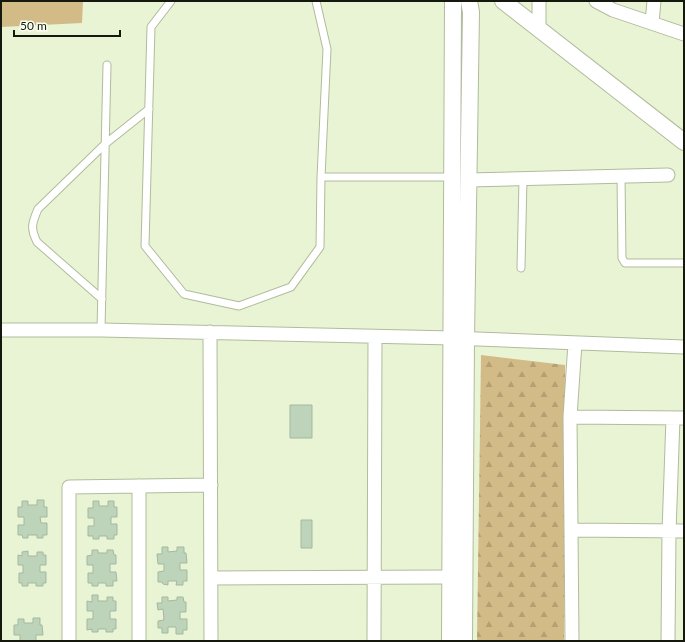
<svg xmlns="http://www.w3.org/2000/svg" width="685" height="642" font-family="Lato,sans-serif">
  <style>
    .grass { fill: #d3bb87 }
    .forest { fill: url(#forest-firs) }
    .building { fill: #bed4ba; stroke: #a3b89f }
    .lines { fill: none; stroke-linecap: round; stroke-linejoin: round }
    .service-casing { stroke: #b1bb9d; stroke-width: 9 }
    .minor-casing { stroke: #b1bb9d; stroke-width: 15 }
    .tertiary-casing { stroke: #b1bb9d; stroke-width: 18 }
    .service { stroke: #fff; stroke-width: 7 }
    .minor { stroke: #fff; stroke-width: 13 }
    .tertiary { stroke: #fff; stroke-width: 16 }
  </style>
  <defs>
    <pattern id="forest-firs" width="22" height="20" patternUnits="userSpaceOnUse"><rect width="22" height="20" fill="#d3bb87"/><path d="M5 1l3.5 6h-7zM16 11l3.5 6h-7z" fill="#b4a073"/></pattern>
  </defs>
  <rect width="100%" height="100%" fill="#e9f4d4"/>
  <path class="grass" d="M1 1H83L82 23 1 27Z"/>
  <path class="forest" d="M481 355 565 365 564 641H477Z"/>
  <path class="building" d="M290 405H312V438H290Z
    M37 500H44V507H47V517H40L41 523H47V535H43V538H37V535H28V538H23L22 535H18V525H24V517H18V507H22V501H28V505H37Z
    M93 501H99V506H108V501H114V507H117V517H111V524H117V535H114V539H107V536H99V539H93V536H88V526H94V518H88V508H93Z
    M301 520H312V548H301Z
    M162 547H168V552L177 551V547H184V553H186L187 563H180V570H187V581H183V585H176L177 581H168V585L163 584 162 582H158V572L164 571V564H158L157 554H162Z
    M92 550H98V553H107V550H113L114 555H116V564H110V572H116L117 581H113V586H106V583H98V586H92V583H88V573H93V565H87V556L92 555Z
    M28 551V556H37V552H43V555H46V565H40V572H46V583H43V586H36V583H28V586H22V583H19V573H23V565H18V555L22 556V552Z
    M92 595H98V601H107V597H113V601H116V611H110V619H116V629H113V632H106V629H98V632H92V629L87 630V619H93V611H87V601L92 602Z
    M162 597H168V601L177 600V597H183L184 602H186V612H180V619H187V630H183V634H176V627H168V633H162V628H158V621L164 620 163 609 158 610 157 603H162Z
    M33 618H40V625H42L43 635H36V641H20V635H14V625H18V619H24V623H33Z"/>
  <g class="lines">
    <defs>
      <path id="service" d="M171 1 151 27 145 246 184 294 239 306 291 287 320 247 321 177 327 49 316 1
        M621 176 622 258 625 263H684
        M321 177H452
        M521 268 523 179
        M102 299 37 242C30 228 32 223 38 209L105 144 149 109
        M101 330 107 65"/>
      <path id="minor" d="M596 1 613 10 684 34
        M652 23 654 1
        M539 29V1
        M469 180 668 175
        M1 330H101L452 338 684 347
        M210 332 211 641
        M570 417 684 418
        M572 530 684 531
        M212 578 450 577
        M69 641V487L211 485
        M139 641V486
        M374 641 375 337
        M572 641 570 417 575 343
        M668 641 669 532 673 418"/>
      <path id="tertiary" d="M503 1 684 142
        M450 641 453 1
        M464 641 466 339 471 12 469 1"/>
    </defs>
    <use href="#service" class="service-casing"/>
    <use href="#minor" class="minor-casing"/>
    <use href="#tertiary" class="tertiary-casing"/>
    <use href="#service" class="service"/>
    <use href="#minor" class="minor"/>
    <use href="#tertiary" class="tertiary"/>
  </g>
  <rect width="685" height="642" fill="none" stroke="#15190d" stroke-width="4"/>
  <path d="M14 30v6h106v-6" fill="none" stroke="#15190d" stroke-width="2"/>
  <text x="20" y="30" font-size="12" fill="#15190d" stroke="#fafef1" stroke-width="3" paint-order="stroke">50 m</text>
</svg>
